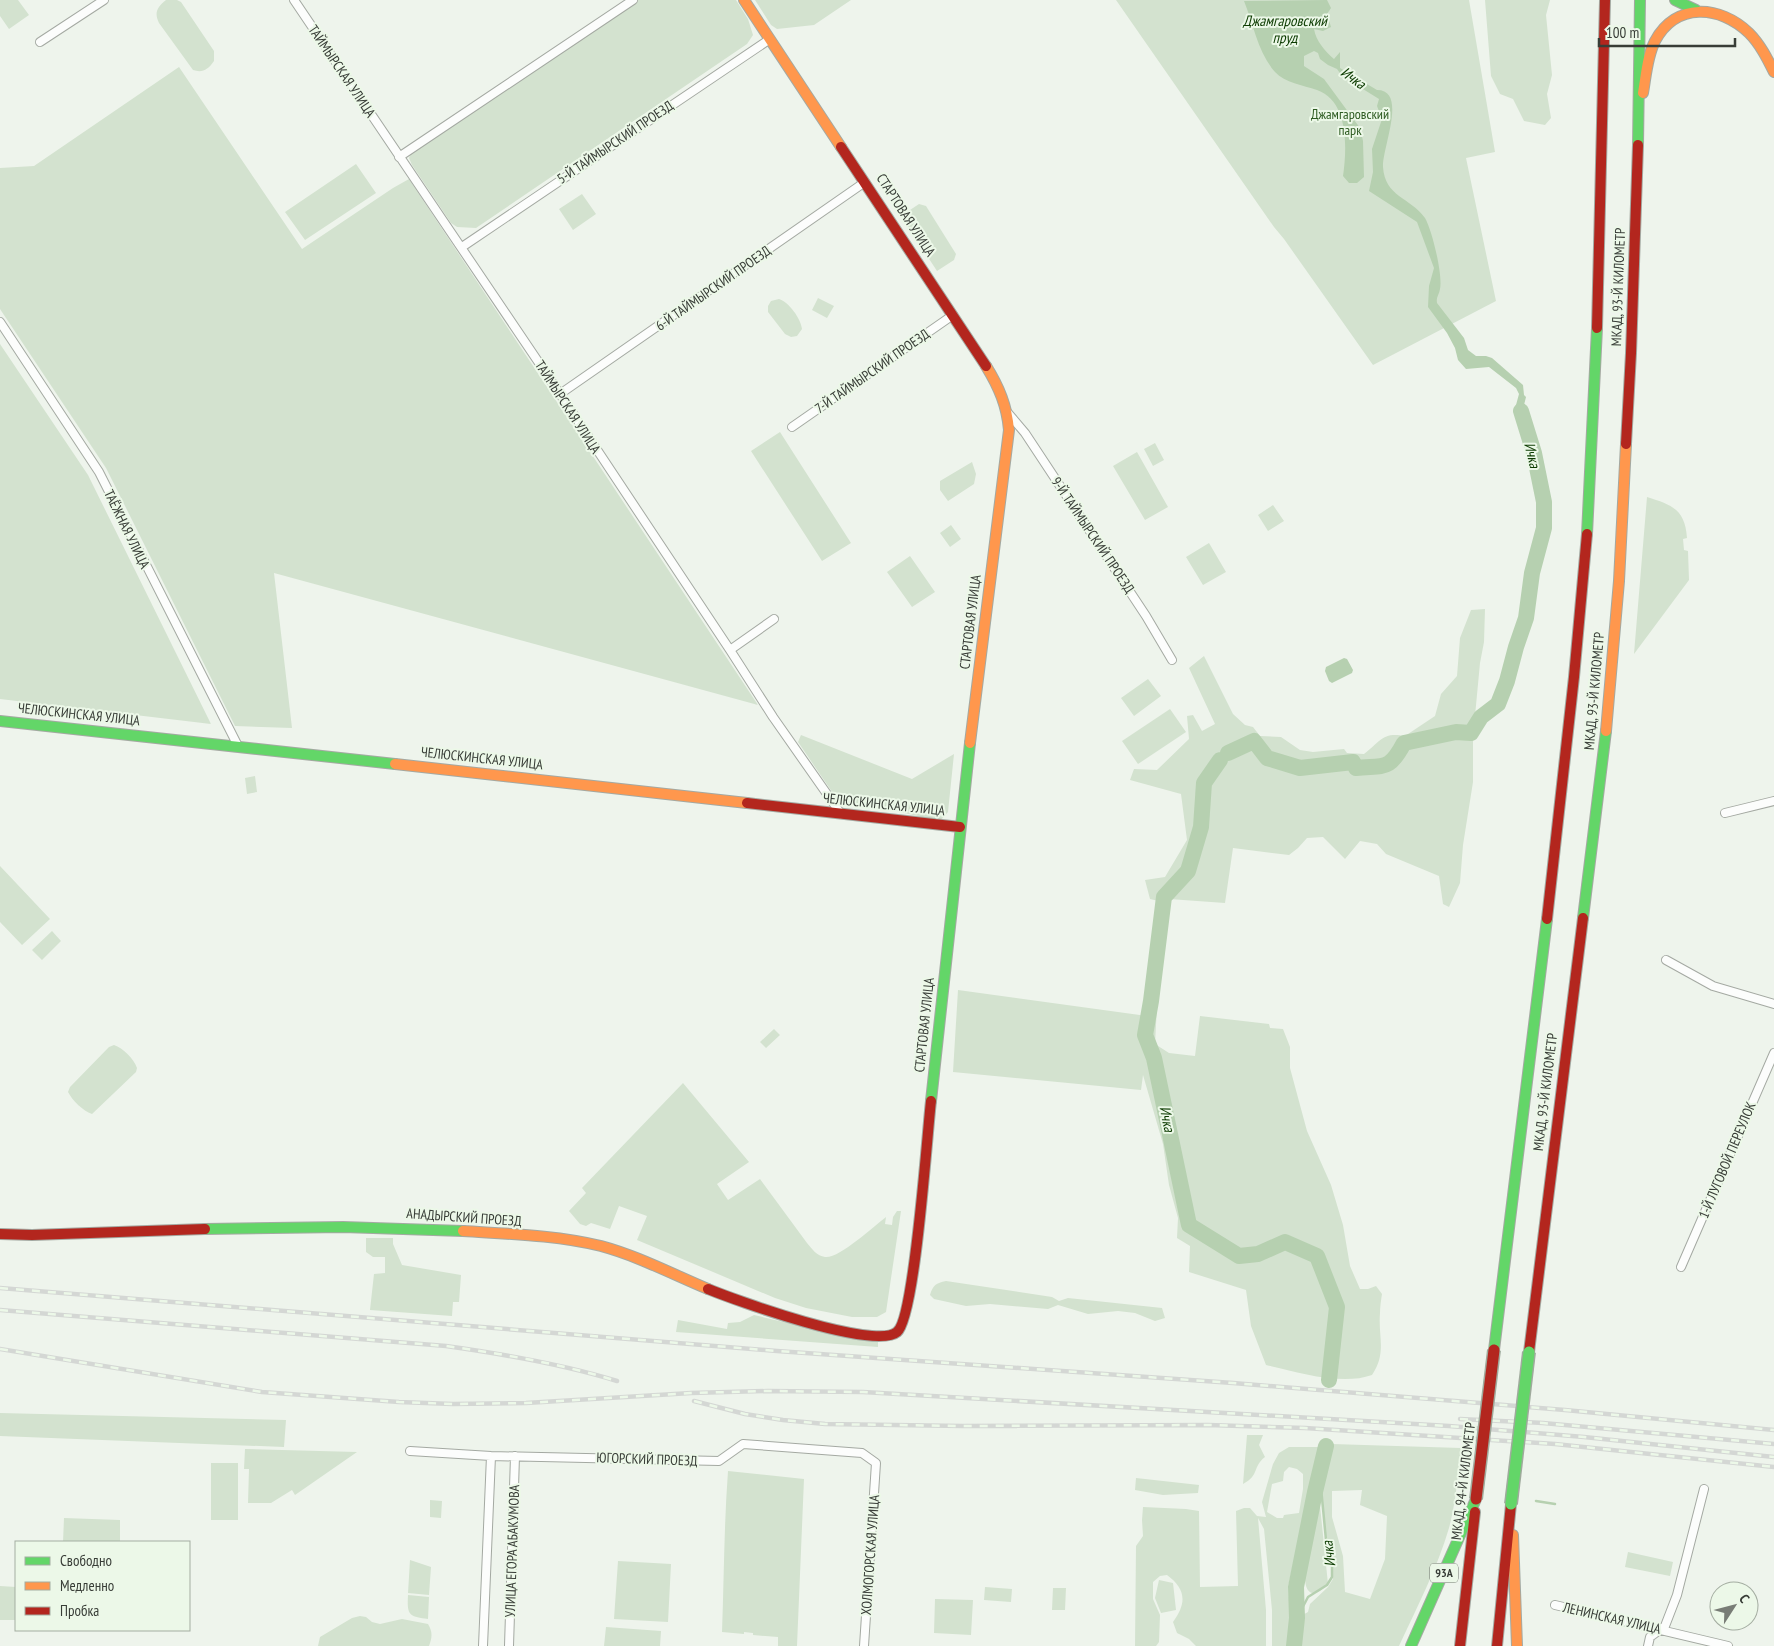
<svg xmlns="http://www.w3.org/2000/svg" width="1774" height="1646" font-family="'PT Sans Narrow',sans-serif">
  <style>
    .green { fill: #d3e2cf; fill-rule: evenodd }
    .water { fill: #b6d0b0 }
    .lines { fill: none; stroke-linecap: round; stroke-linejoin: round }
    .stream { stroke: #b6d0b0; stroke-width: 2.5 }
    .river { stroke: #b6d0b0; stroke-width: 16 }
    .street-casing { stroke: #a4a9a2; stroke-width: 10 }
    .fast-casing { stroke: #a4a9a2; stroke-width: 12 }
    .slow-casing { stroke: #a4a9a2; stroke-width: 12 }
    .jam-casing { stroke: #a4a9a2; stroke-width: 12 }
    .street { stroke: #fcfdfc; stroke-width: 8 }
    .fast { stroke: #63d668; stroke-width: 10 }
    .slow { stroke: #ff974d; stroke-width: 10 }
    .jam { stroke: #b3261e; stroke-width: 10 }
    .rail-casing { stroke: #d4d7d4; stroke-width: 4.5 }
    .rail { stroke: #ecf8e8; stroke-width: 2.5; stroke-dasharray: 8; stroke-linecap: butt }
    .fast-bridge-casing { stroke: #9faa9c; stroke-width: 14; stroke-linecap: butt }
    .jam-bridge-casing { stroke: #9faa9c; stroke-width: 14; stroke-linecap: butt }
    .fast-bridge { stroke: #63d668; stroke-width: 11 }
    .jam-bridge { stroke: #b3261e; stroke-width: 11 }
    .labels { text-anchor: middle; stroke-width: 4; stroke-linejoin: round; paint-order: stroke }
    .shield { fill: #ecf8e8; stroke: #6e756c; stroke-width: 1 }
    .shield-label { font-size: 12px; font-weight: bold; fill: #383d37 }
    .street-label { font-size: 14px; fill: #383d37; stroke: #ecf8e8 }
    .park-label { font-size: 14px; fill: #2d5b21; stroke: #ecf8e8 }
    .water-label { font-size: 15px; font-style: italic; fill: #0c3b00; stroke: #ecf8e8 }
  </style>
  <rect width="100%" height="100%" fill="#eef4ec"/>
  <path class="green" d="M0 0H18L29 15 9 29 0 16Z
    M166 0H177L181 2 214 51V61C208 70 202 73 193 70L159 23C154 13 157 7 166 0Z
    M638 0H736L748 19 753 35 747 44 476 228 457 227 451 223 412 165 409 158 411 153Z
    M755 0H851L814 25 777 29 771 25Z
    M1116 0H1469L1495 152 1466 158 1496 301 1373 365 1284 239 1274 227Z
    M1485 0H1550L1546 15 1552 75 1547 94 1551 118 1545 125 1524 121 1513 99 1500 94 1491 76Z
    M179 67 302 249 393 188 409 179 758 705 274 573 292 728 235 726 106 468 0 309V168L34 166Z
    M356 164 376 193 305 240 285 212Z
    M582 194 596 214 573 230 559 209Z
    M919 204 926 206 956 254 954 260 937 271 901 216Z
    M818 298 834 306 827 318 812 310Z
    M779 299C789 302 801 319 802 329L797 336 791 337 785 334 768 312V306L771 301Z
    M0 344 88 475 211 724 0 699Z
    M780 432 851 543 822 561 751 451Z
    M1155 443 1164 460 1153 466 1144 449Z
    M1137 452 1168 507 1145 520 1113 466Z
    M972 462 976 474 974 484 948 501 940 490V481Z
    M1647 497C1672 505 1685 509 1687 538L1683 539 1684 550 1688 551 1689 580 1634 654Z
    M1273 505 1284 521 1268 531 1258 515Z
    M951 525 961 539 950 547 940 533Z
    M1209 543 1226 572 1203 585 1186 557Z
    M910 556 935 592 912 607 887 572Z
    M1485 609 1484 642 1480 663 1473 737V782L1463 845 1460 883 1449 907 1443 904 1439 876 1386 854 1377 844 1360 841 1345 859 1323 837 1307 838 1298 848 1289 855 1233 848 1225 903 1169 899 1158 987 1155 1044 1169 1053 1195 1056 1200 1016 1269 1024 1270 1028 1283 1029 1290 1047V1068L1307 1131 1331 1185 1343 1225 1350 1266 1360 1289H1368L1376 1286 1382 1294C1381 1300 1380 1307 1380 1313 1378 1337 1387 1353 1372 1375 1341 1386 1298 1372 1266 1365L1251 1326 1246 1290 1189 1272 1190 1246 1177 1238 1178 1218 1169 1185 1163 1144 1143 1075 1141 1090 953 1072 958 990 1147 1016 1163 902 1150 899 1145 880 1165 877 1187 840 1181 794 1130 780 1134 769 1157 770 1189 739 1187 716 1193 715 1202 731 1215 724 1189 668 1204 656 1233 714 1245 725 1253 727 1260 736 1281 737 1300 750 1313 752 1344 749 1347 753 1364 754C1381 741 1382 732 1405 736L1435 716 1441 694 1457 676 1460 638 1471 610Z
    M1148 679 1161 696 1134 716 1121 698Z
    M1170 709 1186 732 1138 764 1122 741Z
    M801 735 912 779 954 754 948 812 940 821 900 812 876 804 839 802 798 742Z
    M255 776 257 792 247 794 245 778Z
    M0 866 50 919 22 945 0 922Z
    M52 931 61 941 42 960 32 950Z
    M774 1029 780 1035 766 1048 760 1042Z
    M114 1045C123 1048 134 1059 137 1068L136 1072 92 1114C83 1111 72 1100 68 1092L70 1087 109 1047Z
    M683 1083 749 1162 717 1184 728 1200 760 1179 807 1243C812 1249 817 1256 825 1257 839 1259 874 1226 886 1217L885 1224 892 1225 893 1217 897 1211H901L886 1312 877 1317H852L806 1308 775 1298 637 1240 647 1216 619 1206 610 1229 591 1223 586 1226 580 1224 569 1211 586 1193 582 1188Z
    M366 1238H393V1244L402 1265 461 1275 459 1302H453L452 1316 370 1310 374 1274 385 1273V1257H373L366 1252Z
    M946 1281 1052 1297 1059 1301 1068 1298 1162 1308 1165 1318 1155 1321 1135 1313 1118 1311 1088 1314 1058 1305 1048 1309 990 1304 966 1306 934 1299 930 1295C933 1285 936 1283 946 1281Z
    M754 1315 826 1332 878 1342V1347L676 1332 678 1320 727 1329 728 1323 740 1322Z
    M0 1413 286 1420 284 1447 0 1436Z
    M1247 1435H1263L1259 1445 1265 1457C1252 1467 1260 1475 1243 1484Z
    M1332 1444 1461 1448C1458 1475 1456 1502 1449 1528 1437 1569 1417 1607 1399 1646H1272V1610L1264 1529 1258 1518 1266 1610V1646H1196L1189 1639 1177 1633 1173 1622C1187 1603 1186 1589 1167 1575L1160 1576 1153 1582V1599L1160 1615 1159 1642 1156 1646H1135L1136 1546 1143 1536 1142 1520 1143 1507 1186 1509 1199 1511 1200 1587 1238 1586 1236 1511 1244 1508H1250L1257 1516 1266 1517 1262 1502 1273 1464 1279 1453 1289 1447H1321L1317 1473 1312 1491 1307 1518 1303 1520 1288 1587 1290 1611 1297 1618 1308 1612 1310 1604 1328 1587 1333 1579V1564L1326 1537 1320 1477 1326 1446ZM1289 1467 1297 1469 1303 1474V1489L1299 1513 1284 1515 1283 1518H1277L1267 1512 1272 1484 1283 1481 1284 1472ZM1362 1490 1360 1505 1387 1516 1385 1559 1370 1599 1345 1592 1343 1556 1332 1517V1491Z
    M245 1449 357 1452 295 1495 292 1490 271 1503H248L249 1469H244Z
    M211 1463H238V1520H211Z
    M728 1471 804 1479 797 1646H778V1637L753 1635V1633L744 1632V1634L722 1632C724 1578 724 1525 728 1471Z
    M1136 1478 1199 1485 1198 1493 1163 1495 1135 1490Z
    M1317 1496H1319L1328 1584C1324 1588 1318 1594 1312 1593 1294 1589 1314 1510 1317 1496Z
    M430 1500 442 1501 441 1518 430 1517Z
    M64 1518 120 1520V1542H63Z
    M1628 1552 1673 1562 1670 1576 1625 1567Z
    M410 1560 431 1567 429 1595 408 1593Z
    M618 1561 671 1564 668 1622 614 1619Z
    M1159 1580 1173 1583 1176 1610 1161 1613 1155 1598Z
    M0 1586 16 1587V1620H0Z
    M985 1587 1012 1589 1011 1602 984 1600Z
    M1053 1588H1066L1065 1610H1052Z
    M408 1595 429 1597 428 1619C408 1617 407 1614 408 1595Z
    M935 1599 973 1600 971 1635 934 1633Z
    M360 1616 366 1617 372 1622 380 1624 402 1619 428 1624C433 1632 432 1638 429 1646H318L320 1637 352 1618Z
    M606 1627 661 1631 660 1646H604Z"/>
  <path class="water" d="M1327 0 1331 8 1327 14 1331 27 1323 31 1314 29C1316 41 1325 51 1334 59L1340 52V68L1377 90C1408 90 1382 148 1383 167 1385 197 1410 197 1425 218 1432 230 1443 275 1440 289 1439 295 1436 297 1437 303L1464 338 1468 350 1476 356H1486L1492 358 1523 385 1524 395 1526 397 1523 409 1528 431 1525 432 1516 405 1519 394 1516 388 1489 367 1466 369 1458 360 1455 348 1447 333 1428 307 1429 286 1434 268 1417 222 1369 191 1373 172 1372 149 1382 119 1377 106 1379 99 1342 76 1337 69 1328 65 1320 59 1318 53 1314 51 1304 56V66L1324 79 1360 128 1363 141 1364 177 1357 183H1349L1343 176C1347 149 1349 101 1317 90 1303 85 1285 83 1275 72 1258 53 1253 23 1244 1Z
    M1344 658 1347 659 1353 670 1352 673 1332 683 1329 681 1325 671 1326 667Z"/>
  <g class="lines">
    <path class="stream" d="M1536 1501 1555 1504
      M1297 1618 1308 1597 1327 1585 1332 1577V1564L1326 1540 1320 1477"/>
    <path class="river" d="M1228 753 1254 741 1267 758 1300 768 1353 762 1356 768C1385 765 1389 771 1404 743L1456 732 1471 733 1481 717 1498 704 1507 681 1516 647 1526 618 1532 573 1544 528V502L1534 453 1521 411
      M1220 760 1204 783 1201 827 1188 871 1164 897 1151 1001 1145 1035 1154 1058 1189 1225 1239 1256 1258 1254 1285 1242 1317 1256 1337 1307 1329 1380
      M1294 1646 1297 1618 1296 1587 1315 1492 1326 1446"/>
    <defs>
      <path id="street" d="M294 0 560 394 730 650 773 717 841 814
        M40 42 104 0
        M399 157 633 0
        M462 247 770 39
        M0 322 99 472 238 746
        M560 394 865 182
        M1008 413 1025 433 1146 616 1172 660
        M792 427 953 315
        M730 650 774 619
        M1725 813 1774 801
        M1666 960 1713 986 1774 1004
        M1681 1267 1774 1053
        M410 1451 491 1456 719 1461 743 1444 862 1453 876 1463 864 1646
        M1555 1605 1728 1646
        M483 1646 491 1456
        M509 1646 515 1456
        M1648 1646 1650 1637 1665 1626 1677 1595 1704 1489"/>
      <path id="fast" d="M1675 0 1696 10
        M1638 145 1640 0
        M1587 534 1597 328
        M0 721 395 764
        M1583 918 1606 731
        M931 1101 970 743
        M205 1229 343 1227 463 1231
        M1494 1350 1547 919
        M1411 1646 1476 1499"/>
      <path id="slow" d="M744 0 841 147
        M1643 93C1646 76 1647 57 1655 41 1676 2 1720 5 1749 33 1760 44 1767 58 1774 72
        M1606 731 1619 581 1626 444
        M970 743 1009 430C1007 406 999 387 986 366
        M395 764 747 803
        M463 1231C509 1234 556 1235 601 1246 638 1256 672 1274 708 1289
        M1513 1535 1517 1646"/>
      <path id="jam" d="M841 147 986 366
        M1597 328 1605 0
        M1626 444 1631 353 1638 145
        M747 803 960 827
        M1547 919 1574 677 1587 534
        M0 1234 32 1235 205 1229
        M708 1289C735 1300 875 1351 897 1332 915 1318 927 1134 931 1101
        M1529 1352 1583 918
        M1460 1646 1475 1512
        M1497 1646 1511 1504"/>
    </defs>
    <use href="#street" class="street-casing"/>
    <use href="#fast" class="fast-casing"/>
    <use href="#slow" class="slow-casing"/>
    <use href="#jam" class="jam-casing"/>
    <use href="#street" class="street"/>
    <use href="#fast" class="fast"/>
    <use href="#slow" class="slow"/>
    <use href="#jam" class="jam"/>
    <defs>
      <path id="rail" d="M0 1288 777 1351 1233 1383 1565 1410 1774 1430
        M0 1310 446 1346C503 1354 562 1364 617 1381
        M0 1349 262 1392 399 1402 453 1404 526 1403 691 1393 768 1391 863 1392 1449 1426 1584 1437 1774 1457
        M694 1401 745 1414 783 1420 825 1424 963 1426 1208 1425 1305 1428 1555 1444 1774 1467
        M1460 1419 1543 1423 1774 1444"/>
    </defs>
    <use href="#rail" class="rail-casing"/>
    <use href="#rail" class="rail"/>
    <defs>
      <path id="fast-bridge" d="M1511 1504 1529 1352"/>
      <path id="jam-bridge" d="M1476 1499 1494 1350"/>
    </defs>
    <use href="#fast-bridge" class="fast-bridge-casing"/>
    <use href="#jam-bridge" class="jam-bridge-casing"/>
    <use href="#fast-bridge" class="fast-bridge"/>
    <use href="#jam-bridge" class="jam-bridge"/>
  </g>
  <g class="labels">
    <rect class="shield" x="1430" y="1563.5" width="28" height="19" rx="4"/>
    <g class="shield-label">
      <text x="1444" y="1577">93A</text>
    </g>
    <g class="street-label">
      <text transform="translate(342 71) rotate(56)" y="5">ТАЙМЫРСКАЯ УЛИЦА</text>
      <text transform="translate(615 142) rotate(-34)" y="5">5-Й ТАЙМЫРСКИЙ ПРОЕЗД</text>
      <text transform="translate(906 215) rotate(57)" y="5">СТАРТОВАЯ УЛИЦА</text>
      <text transform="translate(1618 287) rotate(-88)" y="5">МКАД, 93-Й КИЛОМЕТР</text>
      <text transform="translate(713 288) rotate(-35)" y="5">6-Й ТАЙМЫРСКИЙ ПРОЕЗД</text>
      <text transform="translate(872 371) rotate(-35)" y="5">7-Й ТАЙМЫРСКИЙ ПРОЕЗД</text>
      <text transform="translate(568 407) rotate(57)" y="5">ТАЙМЫРСКАЯ УЛИЦА</text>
      <text transform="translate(127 529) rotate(64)" y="5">ТАЁЖНАЯ УЛИЦА</text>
      <text transform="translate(1093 535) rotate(56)" y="5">9-Й ТАЙМЫРСКИЙ ПРОЕЗД</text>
      <text transform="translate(970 622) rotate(-83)" y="5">СТАРТОВАЯ УЛИЦА</text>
      <text transform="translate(1594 691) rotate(-85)" y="5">МКАД, 93-Й КИЛОМЕТР</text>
      <text transform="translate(79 714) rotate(6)" y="5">ЧЕЛЮСКИНСКАЯ УЛИЦА</text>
      <text transform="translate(482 758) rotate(6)" y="5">ЧЕЛЮСКИНСКАЯ УЛИЦА</text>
      <text transform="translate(884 804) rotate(6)" y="5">ЧЕЛЮСКИНСКАЯ УЛИЦА</text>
      <text transform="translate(924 1025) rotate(-84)" y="5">СТАРТОВАЯ УЛИЦА</text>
      <text transform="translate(1545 1092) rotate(-83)" y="5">МКАД, 93-Й КИЛОМЕТР</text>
      <text transform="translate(1727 1160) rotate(-67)" y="5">1-Й ЛУГОВОЙ ПЕРЕУЛОК</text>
      <text transform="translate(464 1217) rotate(4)" y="5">АНАДЫРСКИЙ ПРОЕЗД</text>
      <text transform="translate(647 1459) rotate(2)" y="5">ЮГОРСКИЙ ПРОЕЗД</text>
      <text transform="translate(1463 1481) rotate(-83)" y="5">МКАД, 94-Й КИЛОМЕТР</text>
      <text transform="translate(512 1551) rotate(-88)" y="5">УЛИЦА ЕГОРА АБАКУМОВА</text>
      <text transform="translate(870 1555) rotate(-86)" y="5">ХОЛМОГОРСКАЯ УЛИЦА</text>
      <text transform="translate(1612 1618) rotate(13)" y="5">ЛЕНИНСКАЯ УЛИЦА</text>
    </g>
    <g class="park-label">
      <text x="1350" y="119">Джамгаровский<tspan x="1350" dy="16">парк</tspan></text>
    </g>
    <g class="water-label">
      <text x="1285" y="26">Джамгаровский<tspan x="1285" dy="17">пруд</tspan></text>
      <text transform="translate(1353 78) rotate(36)" y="5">Ичка</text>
      <text transform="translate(1532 455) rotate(76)" y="5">Ичка</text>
      <text transform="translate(1167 1119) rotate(78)" y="5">Ичка</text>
      <text transform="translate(1329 1554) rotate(-97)" y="5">Ичка</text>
    </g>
  </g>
  <rect x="15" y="1541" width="175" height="90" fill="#ecf8e8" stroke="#a4ada1"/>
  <rect x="25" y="1557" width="25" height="8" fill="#63d668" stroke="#a4ada1"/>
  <text x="60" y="1566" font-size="15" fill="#383d37">Свободно</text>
  <rect x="25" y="1582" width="25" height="8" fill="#ff974d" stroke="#a4ada1"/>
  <text x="60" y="1591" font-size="15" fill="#383d37">Медленно</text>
  <rect x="25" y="1607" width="25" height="8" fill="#b3261e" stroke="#a4ada1"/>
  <text x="60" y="1616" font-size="15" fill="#383d37">Пробка</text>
  <g transform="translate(1734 1606) rotate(54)"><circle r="24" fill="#ecf8e8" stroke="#a4ada1"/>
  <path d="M0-4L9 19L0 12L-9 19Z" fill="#787d76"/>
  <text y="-8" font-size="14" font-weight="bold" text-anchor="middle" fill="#383d37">С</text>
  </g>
  <path d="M1599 38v8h136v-8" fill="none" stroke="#383d37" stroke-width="2.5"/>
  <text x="1606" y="38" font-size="15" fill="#383d37" stroke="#ecf8e8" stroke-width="4" paint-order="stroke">100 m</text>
</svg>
